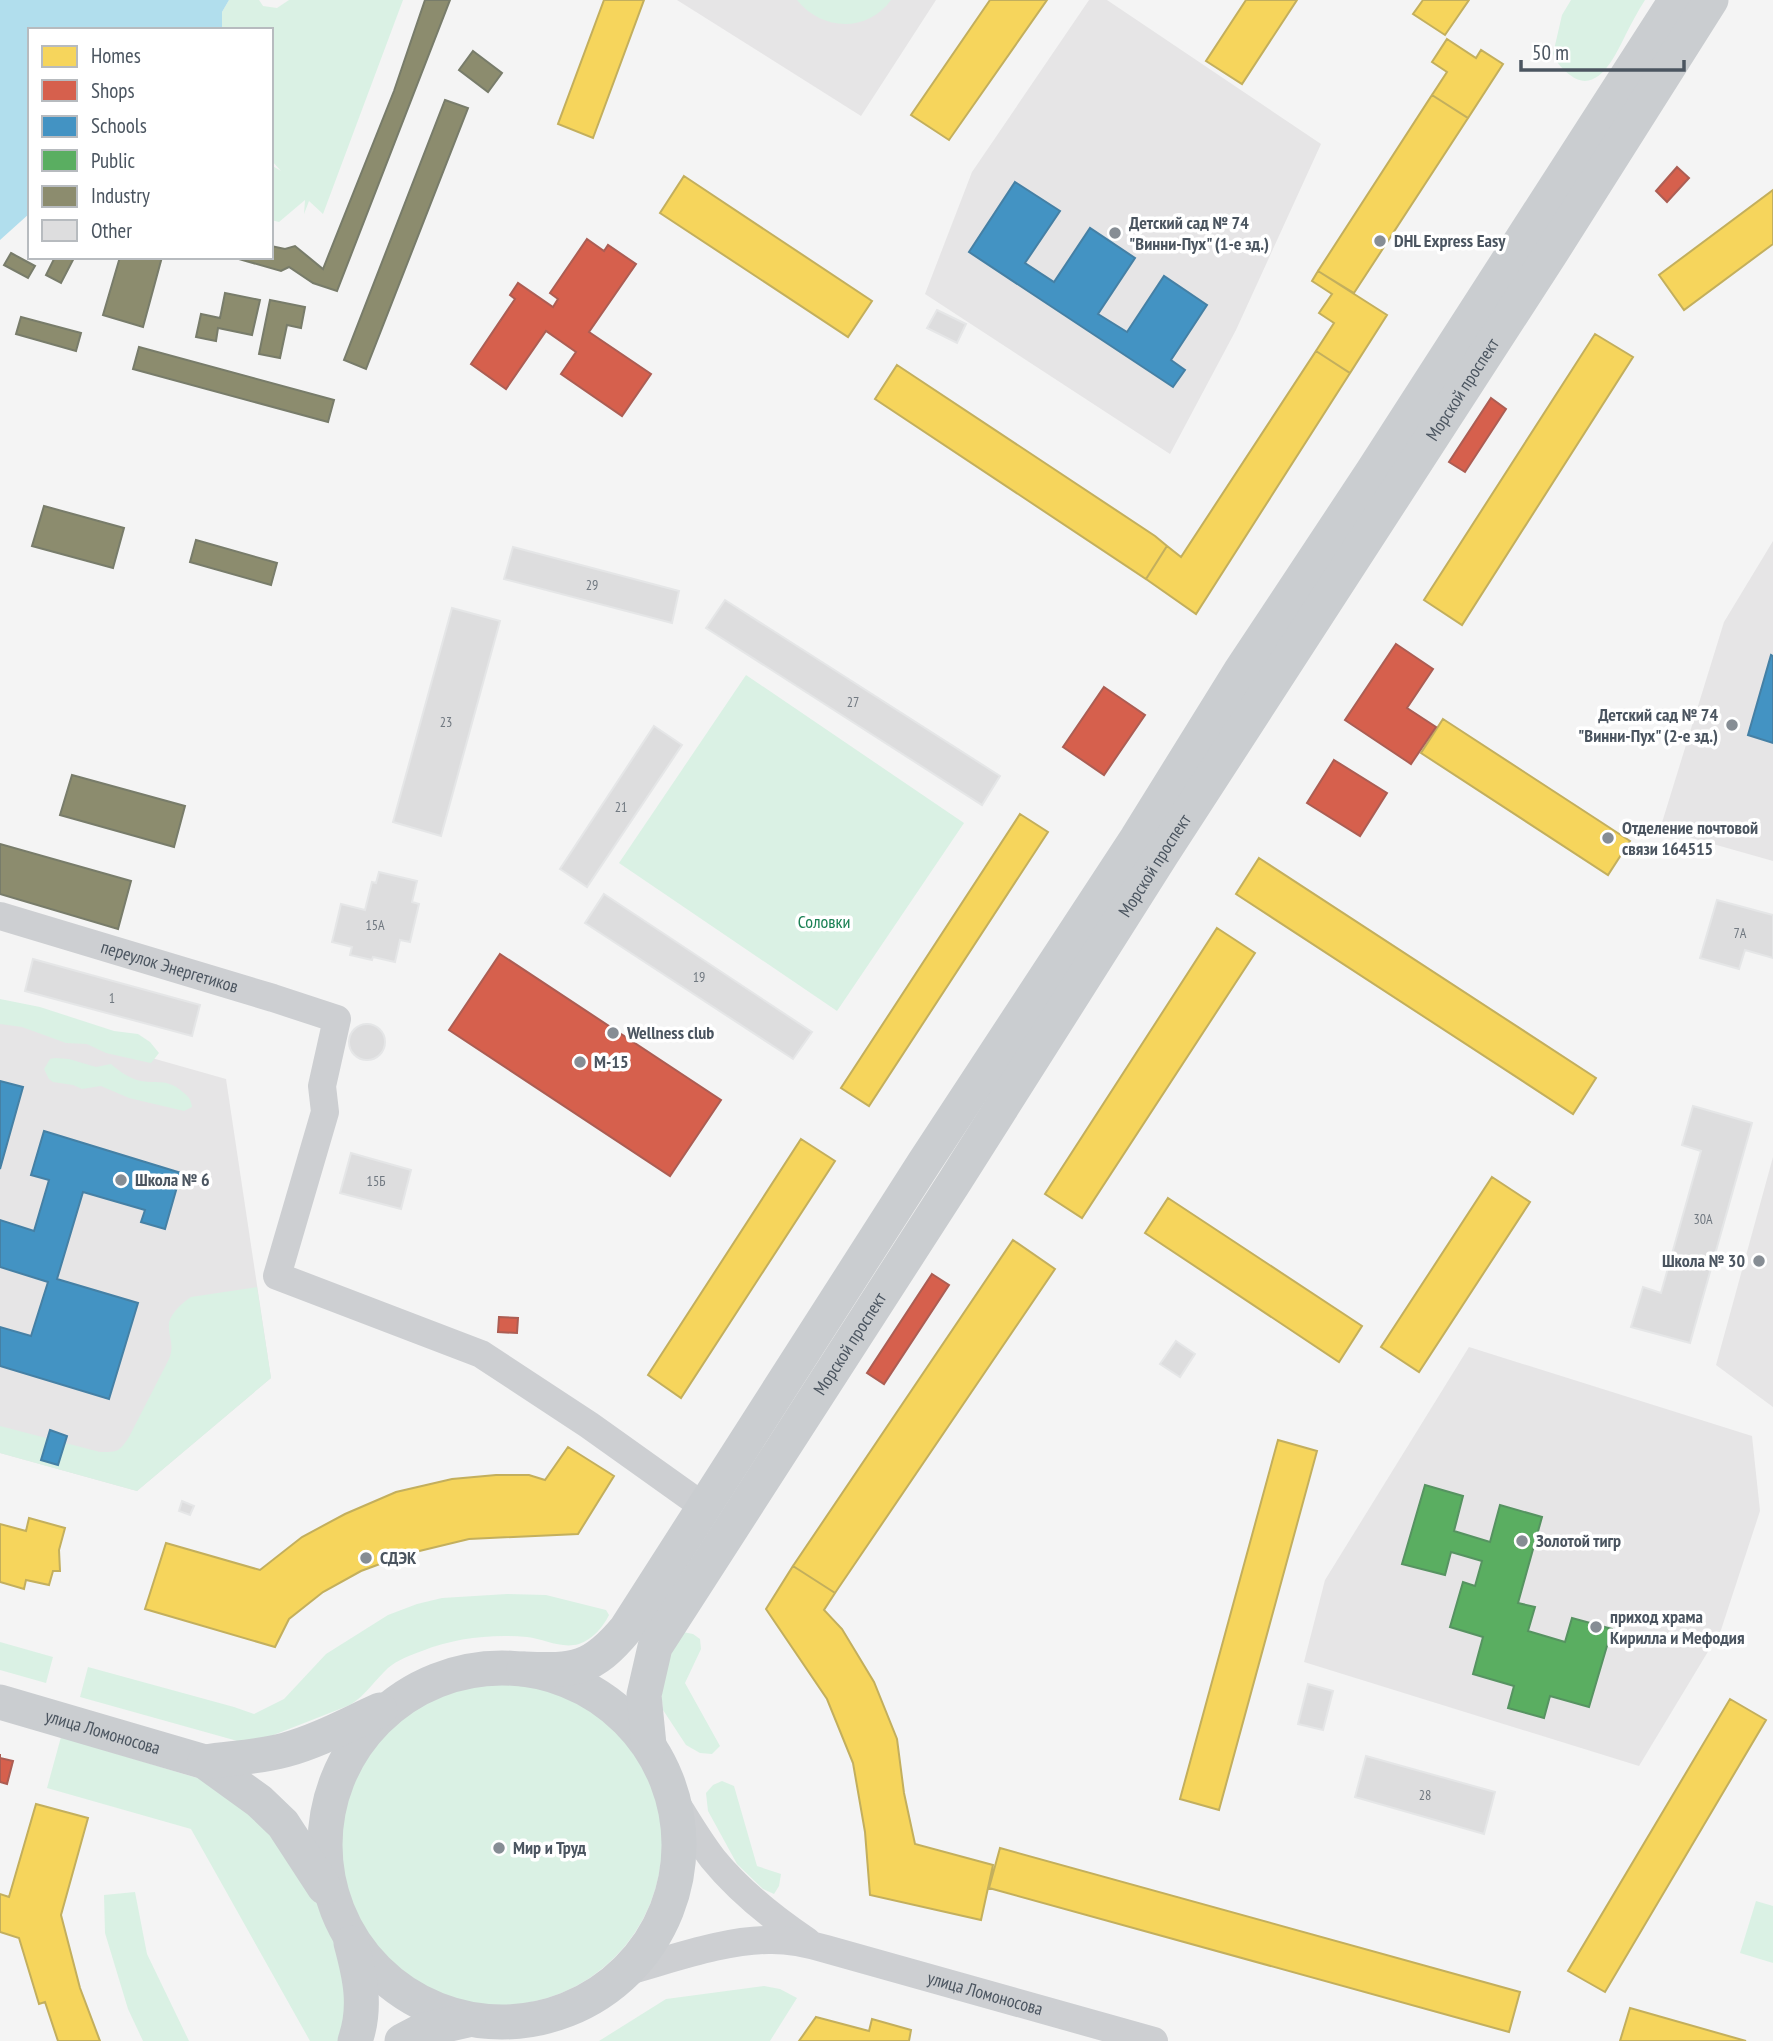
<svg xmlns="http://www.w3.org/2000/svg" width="1773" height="2041" font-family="'PT Sans Narrow',sans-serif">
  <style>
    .education { fill: #e6e5e6 }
    .green { fill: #daf1e4 }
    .water { fill: #b1deed }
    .homes { fill: #f6d55c; stroke: #c3af5d; stroke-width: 2 }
    .shops { fill: #d6604d; stroke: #ac5d53; stroke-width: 2 }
    .schools { fill: #4393c3; stroke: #4580a5; stroke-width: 2 }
    .public { fill: #5aae61; stroke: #569361; stroke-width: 2 }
    .industry { fill: #8c8c6e; stroke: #787c6a; stroke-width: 2 }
    .building { fill: #ddddde; stroke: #e5e6e7; stroke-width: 2 }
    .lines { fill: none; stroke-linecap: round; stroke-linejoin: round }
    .minor { stroke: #cdcfd2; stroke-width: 28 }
    .major { stroke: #cacdd0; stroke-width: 35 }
    .poi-dot { fill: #868d94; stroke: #fff; stroke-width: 2.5 }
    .labels { text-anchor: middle; stroke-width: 7; stroke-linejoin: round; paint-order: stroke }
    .number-label { font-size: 14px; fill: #707880 }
    .poi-label { font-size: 18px; font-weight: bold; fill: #4b5560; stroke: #fff; text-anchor: start }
    .street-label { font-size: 18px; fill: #4b5560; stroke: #fff }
    .park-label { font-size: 18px; fill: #1b8154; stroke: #fff }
  </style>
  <rect width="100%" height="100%" fill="#f4f4f4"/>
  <path class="education" d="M677 0H936L861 116Z
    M1089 0H1107L1321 144 1236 330 1170 454 925 294 972 172Z
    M1773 541V861L1660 829 1724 622Z
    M0 1015 226 1079 271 1378 137 1491 0 1453Z
    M1773 1157V1407L1716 1365Z
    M1469 1347 1752 1436 1760 1511 1721 1630 1639 1766 1304 1662 1325 1580Z"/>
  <path class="green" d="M229 0H259L263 6 277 8 289 0H403L323 214 309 201 304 214 305 200 279 222 271 220V165L281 171 271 160V30H222V12Z
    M797 0H891C867 33 822 31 797 0Z
    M1571 0H1645C1638 11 1632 22 1626 34 1617 52 1598 97 1570 75 1562 69 1557 63 1553 54L1562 15Z
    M746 675 964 823 837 1011 619 863Z
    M0 999 40 1007 114 1031 138 1034 150 1042 159 1053 151 1063 146 1062 106 1053 87 1044 66 1043 22 1027 0 1024Z
    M55 1058 69 1059 96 1067 111 1064C119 1071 130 1079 141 1081 160 1084 167 1078 184 1093 189 1097 191 1100 192 1107L184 1111 129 1098 101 1086 82 1089 73 1085 53 1082 49 1079 44 1069 50 1059Z
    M257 1287 271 1378 137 1491 0 1453V1426L100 1452C118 1452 119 1452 129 1437L169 1359C175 1344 168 1338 169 1324 170 1314 183 1302 191 1297Z
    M507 1594 546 1595 606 1610 609 1615C604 1626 592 1640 579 1644 561 1649 544 1639 527 1637 491 1634 455 1638 422 1651 411 1655 397 1660 388 1668 375 1680 366 1695 350 1705L271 1736 241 1742 80 1697 88 1667 234 1707 254 1714 284 1699 326 1654 388 1615 417 1604 442 1598Z
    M683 1632 693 1634 700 1639 701 1649 685 1683 720 1746 712 1754 700 1753 686 1745 663 1710 658 1659Z
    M0 1642 53 1657 46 1683 0 1670Z
    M338 1843a162 162 0 1 1 324 0a162 162 0 1 1-324 0Z
    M61 1737 207 1781 251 1810 321 1903 341 1945 347 1965 345 2041H310L191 1829 47 1788Z
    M722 1781 734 1786 757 1866 781 1874 779 1886 774 1894 763 1889 737 1864 708 1811 706 1793 713 1785Z
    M135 1892 147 1954 189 2041H143L128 2009 105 1933 104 1895Z
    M1756 1901 1773 1906V1963L1740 1953Z
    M764 1986 780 1989 797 1998 770 2041H599L666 1999Z"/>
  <path class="water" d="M0 0H229L222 12V30H30V213L0 240Z"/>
  <path class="homes" d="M604 0H644L593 138 558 124Z
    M990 0H1047L949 140 911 115Z
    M1246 0H1297L1242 84 1206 61Z
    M1423 0H1469L1445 35 1413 14Z
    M1447 39 1476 58 1481 50 1503 64 1468 118 1432 95 1447 72 1432 62Z
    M1432 95 1468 118 1354 293 1318 271Z
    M684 176 872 301 848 337 660 213Z
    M1773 190V244L1684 310 1659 275Z
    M1318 271 1387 315 1350 373 1316 351 1334 323 1319 313 1332 294 1312 281Z
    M1595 334 1633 357 1462 625 1424 600Z
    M1316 351 1350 373 1196 614 1146 579 1167 546 1181 557Z
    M897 365 1155 536 1167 546 1146 579 875 399Z
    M1443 719 1630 841 1608 875 1421 753Z
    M1020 814 1048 832 869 1106 841 1088Z
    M1259 858 1596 1078 1573 1114 1236 894Z
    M1217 928 1255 953 1082 1218 1045 1194Z
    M801 1139 835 1161 681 1398 648 1375Z
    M1492 1177 1530 1202 1419 1372 1381 1347Z
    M1168 1198 1362 1326 1339 1362 1145 1233Z
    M1013 1240 1055 1269 835 1593 793 1566Z
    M1278 1440 1317 1451 1219 1810 1180 1799Z
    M568 1447 614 1476 578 1534 469 1539 407 1554 361 1571 323 1592 289 1619 275 1647 145 1609 166 1543 260 1570 302 1537 345 1514 396 1492 452 1479 496 1475H529L545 1480Z
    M29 1518 65 1528 59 1550 60 1571H53L49 1585 26 1580 24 1589 0 1582V1524L26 1531Z
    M793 1566 835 1593 824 1610 842 1629 874 1682 897 1739 904 1793 915 1844 993 1865 981 1920 870 1895 865 1832 853 1763 827 1699 766 1609Z
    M1730 1699 1766 1720 1605 1992 1568 1971Z
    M36 1804 88 1818 61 1915 80 1988 100 2041H58L45 2002 39 2004 19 1938 0 1932V1894L9 1897Z
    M1000 1848 1520 1992 1509 2032 989 1888Z
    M1630 2008 1746 2041H1620Z
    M816 2017 869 2031 872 2019 911 2030 909 2041H799Z"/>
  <path class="shops" d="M1677 167 1689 178 1667 202 1656 191Z
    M587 239 604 251 608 245 636 264 589 332 651 374 622 416 561 374 576 352 546 331 506 389 471 364 515 299 510 295 518 283 553 307 558 299 550 293Z
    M1491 398 1506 409 1465 472 1449 462Z
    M1396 644 1433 669 1407 708 1436 727 1411 764 1345 720Z
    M1104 687 1145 715 1104 775 1063 747Z
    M1334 760 1387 793 1360 836 1307 803Z
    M500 954 721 1100 670 1176 449 1030Z
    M932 1274 949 1285 884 1384 867 1373Z
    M499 1317 518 1318 517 1333 498 1332Z
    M0 1754V1758L13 1761 7 1784 0 1782Z"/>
  <path class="schools" d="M1015 182 1060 211 1025 263 1054 282 1090 228 1135 258 1098 314 1127 332 1164 276 1207 305 1171 360 1185 370 1173 387 969 252Z
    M1771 655 1773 656V743L1748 735Z
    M0 1081 23 1087 0 1169Z
    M44 1131 181 1173 165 1229 141 1222 145 1210 83 1192 57 1279 138 1303 109 1399 0 1366V1327L31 1336 48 1282 0 1267V1220L34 1231 49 1180 31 1175Z
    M50 1430 67 1436 58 1465 41 1460Z"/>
  <path class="public" d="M1425 1485 1463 1496 1454 1531 1490 1542 1500 1505 1542 1517 1518 1603 1535 1607 1528 1631 1565 1642 1572 1618 1612 1629 1589 1707 1550 1696 1544 1718 1508 1708 1514 1686 1473 1674 1483 1637 1450 1627 1463 1582 1475 1586 1482 1561 1451 1552 1445 1575 1402 1564Z"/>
  <path class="industry" d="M425 0H450L337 291 313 283 289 267 281 271 232 257H271V246L285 249 295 246 323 269 394 91Z
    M473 51 502 73 488 92 459 70Z
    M445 100 468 108 366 369 344 360Z
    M11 253 35 266 28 278 4 265Z
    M55 257 74 258 61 283 46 275Z
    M120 257H162L143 327 103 315Z
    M225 293 260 300 252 335 218 328 216 341 196 337 201 314 220 318Z
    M270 300 305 307 301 328 287 325 280 358 259 354Z
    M21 317 81 333 76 351 16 334Z
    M139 347 334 400 328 422 133 369Z
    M44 506 124 528 113 568 32 546Z
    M196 540 277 563 271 585 190 562Z
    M72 775 185 806 174 847 60 815Z
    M0 844 131 881 118 929 0 894Z"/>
  <path class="building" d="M937 310 966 324 957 343 927 328Z
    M513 547 679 591 672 623 504 579Z
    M725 600 1000 776 982 805 706 628Z
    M452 608 500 621 441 836 393 822Z
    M654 726 682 745 587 887 560 869Z
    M379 872 417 881 412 902 419 904 410 942 400 940 395 962 373 957 372 960 350 955 352 947 332 942 341 904 365 910 372 882 376 883Z
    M604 894 812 1032 793 1059 585 923Z
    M1717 900 1773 915V958L1745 950 1739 969 1700 958Z
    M33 959 200 1005 192 1036 25 991Z
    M349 1042a18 18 0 1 1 36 0a18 18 0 1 1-36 0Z
    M1693 1106 1752 1123 1690 1343 1631 1327 1643 1287 1661 1293 1701 1151 1682 1145Z
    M351 1153 411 1170 401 1209 340 1193Z
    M1176 1341 1195 1354 1180 1377 1160 1364Z
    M182 1501 194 1506 190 1515 179 1511Z
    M1308 1684 1333 1691 1323 1730 1298 1724Z
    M1366 1756 1495 1792 1484 1834 1355 1797Z"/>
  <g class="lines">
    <g class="minor">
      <path id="s1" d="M0 916 273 998 337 1019 322 1086 325 1112 277 1276 481 1354 589 1425 704 1507"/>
      <path d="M674 1800C687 1820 699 1841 713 1859 739 1891 773 1918 807 1941"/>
      <path id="s2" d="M628 1971C672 1959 727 1939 772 1940 790 1940 809 1944 826 1949L1154 2041"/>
    </g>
    <g class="major">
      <circle cx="502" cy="1845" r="177"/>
      <path d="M524 1669C575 1671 592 1670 626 1629L924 1163 1137 838 1240 672 1373 471 1676 0"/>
      <path id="s3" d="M0 1702 205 1762 259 1801 283 1824 324 1887"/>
      <path id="s4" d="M649 1745 644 1695 655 1647 955 1181 1162 854 1551 253 1711 0"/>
      <path d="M205 1762C232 1758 260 1757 285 1750 318 1741 349 1724 380 1710"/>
      <path d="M351 1943C360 1976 367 2007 355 2041"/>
      <path d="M402 2041 423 2030 468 2020"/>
    </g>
  </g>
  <g class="poi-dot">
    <circle cx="1115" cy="233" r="7"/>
    <circle cx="1380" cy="241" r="7"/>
    <circle cx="1732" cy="725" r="7"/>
    <circle cx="1608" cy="838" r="7"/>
    <circle cx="613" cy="1033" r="7"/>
    <circle cx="580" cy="1062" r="7"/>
    <circle cx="121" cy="1180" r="7"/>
    <circle cx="1759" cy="1261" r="7"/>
    <circle cx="1522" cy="1541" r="7"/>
    <circle cx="366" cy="1558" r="7"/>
    <circle cx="1596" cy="1627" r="7"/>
    <circle cx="499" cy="1848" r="7"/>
  </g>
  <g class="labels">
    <g class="number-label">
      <text x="592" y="590">29</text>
      <text x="853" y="707">27</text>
      <text x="446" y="727">23</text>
      <text x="621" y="812">21</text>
      <text x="375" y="930">15А</text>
      <text x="1740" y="938">7А</text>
      <text x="699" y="982">19</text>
      <text x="112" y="1003">1</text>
      <text x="376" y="1186">15Б</text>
      <text x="1703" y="1224">30А</text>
      <text x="1425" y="1800">28</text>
    </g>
    <g class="poi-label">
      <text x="1129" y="229">Детский сад № 74<tspan x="1129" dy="21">"Винни-Пух" (1-е зд.)</tspan></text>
      <text x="1394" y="247">DHL Express Easy</text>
      <text x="1718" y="721" text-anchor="end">Детский сад № 74<tspan x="1718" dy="21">"Винни-Пух" (2-е зд.)</tspan></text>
      <text x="1622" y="834">Отделение почтовой<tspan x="1622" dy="21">связи 164515</tspan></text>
      <text x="627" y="1039">Wellness club</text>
      <text x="594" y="1068">М-15</text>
      <text x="135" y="1186">Школа № 6</text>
      <text x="1745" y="1267" text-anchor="end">Школа № 30</text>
      <text x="1536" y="1547">Золотой тигр</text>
      <text x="380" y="1564">СДЭК</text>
      <text x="1610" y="1623">приход храма<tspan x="1610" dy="21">Кирилла и Мефодия</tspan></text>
      <text x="513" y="1854">Мир и Труд</text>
    </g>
    <g class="street-label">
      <text dy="6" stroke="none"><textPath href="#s4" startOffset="1594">Морской проспект</textPath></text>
      <text dy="6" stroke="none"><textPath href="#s4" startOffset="1027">Морской проспект</textPath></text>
      <text dy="6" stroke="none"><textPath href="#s1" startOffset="177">переулок Энергетиков</textPath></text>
      <text dy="6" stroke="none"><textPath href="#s4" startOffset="460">Морской проспект</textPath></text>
      <text dy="6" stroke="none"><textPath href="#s3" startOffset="107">улица Ломоносова</textPath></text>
      <text dy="6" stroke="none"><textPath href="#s2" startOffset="368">улица Ломоносова</textPath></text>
    </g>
    <g class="park-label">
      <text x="824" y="928">Соловки</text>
    </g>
  </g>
  <rect x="28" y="28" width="245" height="231" fill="#ffffff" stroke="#b7bbbf" stroke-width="2"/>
  <rect x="42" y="46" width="35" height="21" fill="#f6d55c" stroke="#b7bbbf" stroke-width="2"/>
  <text x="91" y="63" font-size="21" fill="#4b5560">Homes</text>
  <rect x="42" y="80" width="35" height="21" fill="#d6604d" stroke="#b7bbbf" stroke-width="2"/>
  <text x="91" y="98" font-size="21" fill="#4b5560">Shops</text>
  <rect x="42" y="116" width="35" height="21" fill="#4393c3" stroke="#b7bbbf" stroke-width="2"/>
  <text x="91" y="133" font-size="21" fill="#4b5560">Schools</text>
  <rect x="42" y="150" width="35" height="21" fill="#5aae61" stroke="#b7bbbf" stroke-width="2"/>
  <text x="91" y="168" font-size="21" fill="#4b5560">Public</text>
  <rect x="42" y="186" width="35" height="21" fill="#8c8c6e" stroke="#b7bbbf" stroke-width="2"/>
  <text x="91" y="203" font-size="21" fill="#4b5560">Industry</text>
  <rect x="42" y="220" width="35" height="21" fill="#ddddde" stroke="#b7bbbf" stroke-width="2"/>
  <text x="91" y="238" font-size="21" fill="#4b5560">Other</text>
  <path d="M1521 60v10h163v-10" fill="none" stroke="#4b5560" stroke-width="3.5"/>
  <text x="1532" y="60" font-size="21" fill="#4b5560" stroke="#ffffff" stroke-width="5" paint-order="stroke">50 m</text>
</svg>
